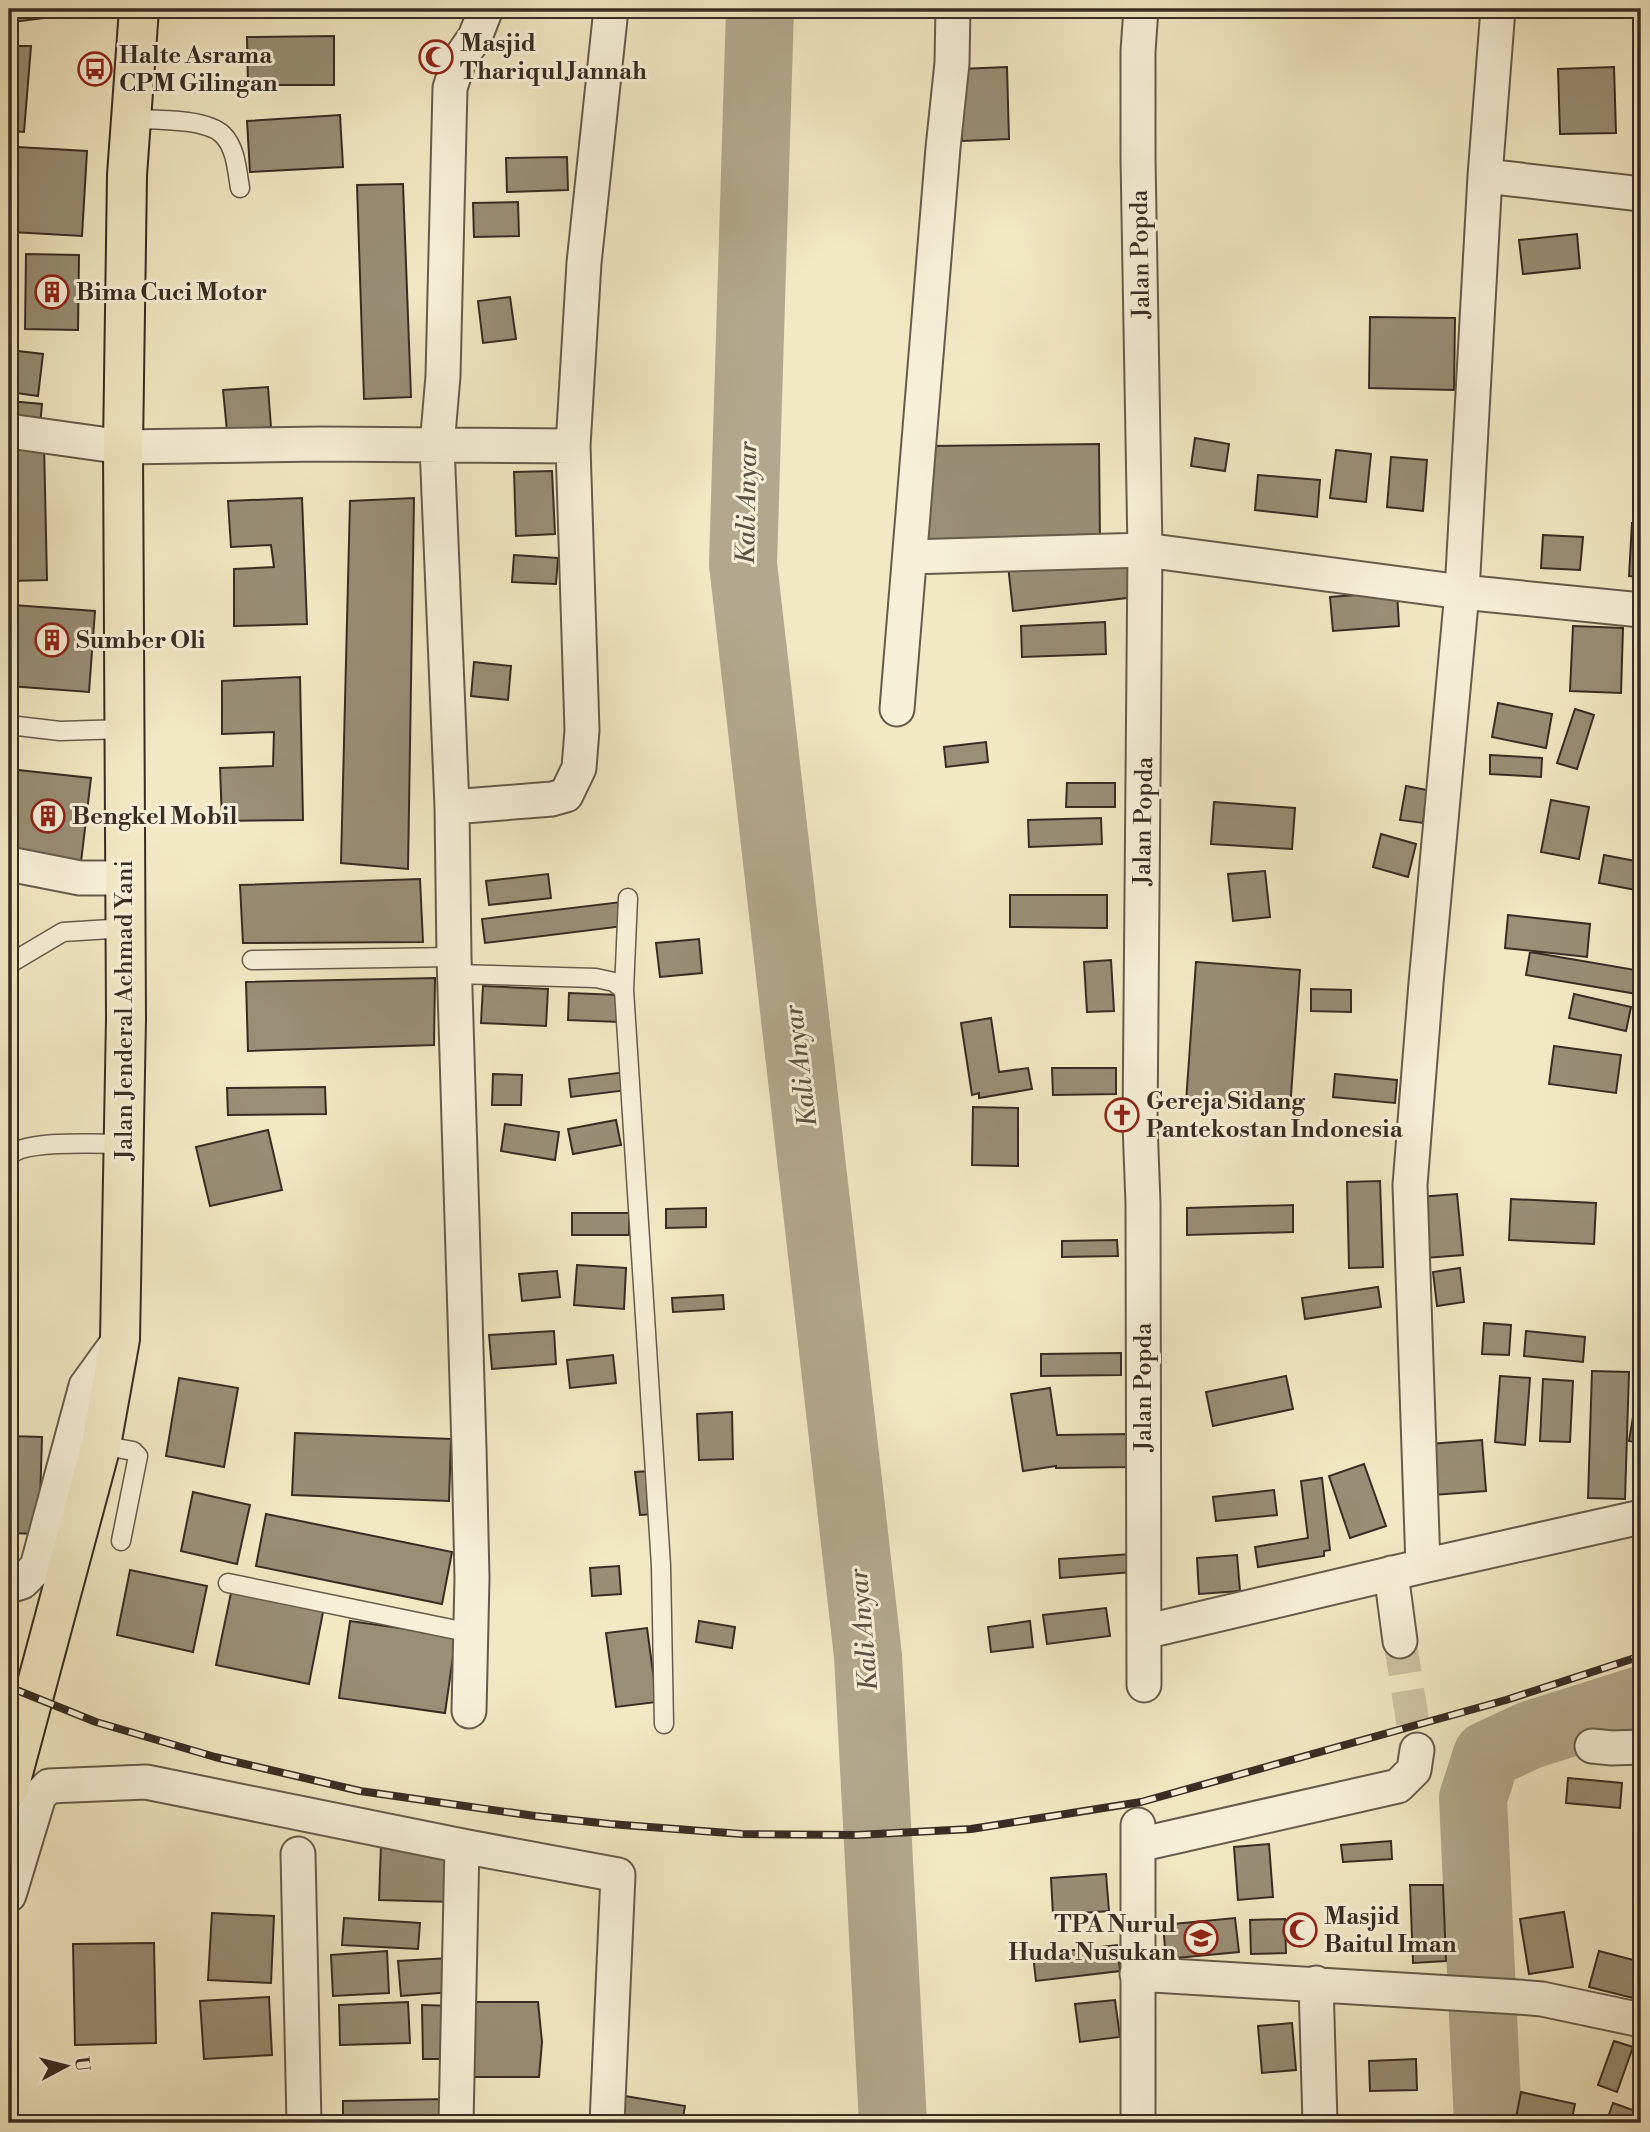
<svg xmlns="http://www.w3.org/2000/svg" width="1650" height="2132" font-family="'Libre Bodoni',serif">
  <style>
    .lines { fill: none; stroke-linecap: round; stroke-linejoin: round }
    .river { stroke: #b3a88d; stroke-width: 68 }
    .building { fill: #998e76; stroke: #382c23; stroke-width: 2 }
    .street-tunnel { stroke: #cdc2a3; stroke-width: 33; stroke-dasharray: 33 17; stroke-linecap: butt }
    .lane-casing { stroke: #665b4b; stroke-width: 21 }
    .street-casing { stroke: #665b4b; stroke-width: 37 }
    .primary-casing { stroke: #382c23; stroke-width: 42 }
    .lane { stroke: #f7f0d8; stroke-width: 18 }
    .street { stroke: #f7f0d8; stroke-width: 33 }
    .primary { stroke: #f2e8c3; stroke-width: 38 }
    .rail-casing { stroke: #382c23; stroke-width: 8 }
    .rail { stroke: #f7f0d8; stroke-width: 5; stroke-dasharray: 16; stroke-linecap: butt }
    .labels { text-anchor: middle; stroke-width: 6; stroke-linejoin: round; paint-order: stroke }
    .poi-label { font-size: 24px; font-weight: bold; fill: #382c23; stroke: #f7f0d8; text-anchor: start }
    .street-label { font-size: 24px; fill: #382c23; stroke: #f7f0d8 }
    .water-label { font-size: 26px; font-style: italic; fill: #5d5143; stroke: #f7f0d8 }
  </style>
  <rect width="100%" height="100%" fill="#f2e8c3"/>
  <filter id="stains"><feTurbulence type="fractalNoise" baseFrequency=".00286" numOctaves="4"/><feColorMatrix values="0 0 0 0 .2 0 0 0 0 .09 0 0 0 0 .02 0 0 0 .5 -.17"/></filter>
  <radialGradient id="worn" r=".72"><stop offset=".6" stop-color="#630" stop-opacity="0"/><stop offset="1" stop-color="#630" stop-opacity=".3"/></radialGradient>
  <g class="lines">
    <path class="river" d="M760 9 743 564 868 1656 893 2123
      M1488 2123 1473 1798 1487 1755 1530 1735 1641 1700"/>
  </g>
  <path class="building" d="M11 9H68L69 15 13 22Z
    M326 9H363L361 17Z
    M334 36V85H248L247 37Z
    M9 46H31L24 132 9 131Z
    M1007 67 1009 139 962 141 959 69Z
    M1614 67 1616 133 1560 134 1558 69Z
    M340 115 343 167 250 172 247 121Z
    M17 147 87 151 82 236 12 232Z
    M567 157 568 190 507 192 506 158Z
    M403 184 411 397 364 399 357 185Z
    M518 202 519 236 474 237 473 203Z
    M1577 234 1580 268 1523 274 1519 240Z
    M9 252H12L9 333Z
    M26 254 79 255 78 330 25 329Z
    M510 297 516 339 483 343 478 301Z
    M1370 317 1455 318 1454 390 1369 388Z
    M9 350 43 354 38 396 9 392Z
    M268 387 271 427 227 431 223 390Z
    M9 401 42 404 40 426 9 423Z
    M1195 438 1229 444 1225 471 1191 466Z
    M9 440 44 444 47 580 9 581Z
    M1099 444 1100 542 928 544 927 446Z
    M1336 450 1371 454 1366 502 1330 498Z
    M1391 457 1427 460 1423 511 1387 507Z
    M552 471 555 534 516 536 514 472Z
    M1258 475 1320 480 1317 517 1255 510Z
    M302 498 307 624 234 626V569L274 567 271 545 231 547 228 501Z
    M414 498 408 869 341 863 350 501Z
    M1632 523H1641V577L1629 576Z
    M1543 535 1583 537 1580 570 1541 568Z
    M1140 551 1144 596 1013 611 1008 565Z
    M514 555 558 558 556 584 512 582Z
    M1397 592 1399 626 1333 631 1330 597Z
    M13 605 95 611 89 692 9 686Z
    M1105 622 1106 654 1022 657 1021 626Z
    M1573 626 1623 628 1621 693 1570 691Z
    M474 662 511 666 508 700 471 696Z
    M300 677 303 820 222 821 220 768 273 766 274 732 222 734V681Z
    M1498 703 1552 714 1546 748 1492 737Z
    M1575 709 1594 715 1577 769 1557 763Z
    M986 742 988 762 946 767 944 747Z
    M1490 755 1542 758 1541 777 1490 774Z
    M9 769 91 778 81 862 9 854Z
    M1067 783H1115V807H1066Z
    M1406 786 1427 790 1423 823 1400 820Z
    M1551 800 1589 807 1579 859 1541 852Z
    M1214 802 1295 808 1292 849 1211 844Z
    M1101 818 1102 844 1029 847 1028 820Z
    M1381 834 1416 844 1408 877 1373 867Z
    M1604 855 1641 862V891L1599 883Z
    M1265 871 1270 917 1233 921 1228 874Z
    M548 874 551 898 489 905 486 881Z
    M420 879 423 942 243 943 240 885Z
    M1010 895H1107V928L1010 927Z
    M621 902 624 926 485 943 482 919Z
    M1508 915 1590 924 1587 957 1505 948Z
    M699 939 702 973 660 977 656 943Z
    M1530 952 1641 971 1637 994 1526 975Z
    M1111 960 1114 1011 1087 1012 1084 962Z
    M1196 962 1300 970 1290 1109 1186 1102Z
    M435 978 434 1045 248 1051 246 982Z
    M483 986 548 989 546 1026 481 1023Z
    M1311 989 1351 990V1012L1311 1011Z
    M569 993 619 995V1022L568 1020Z
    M1574 994 1631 1007 1626 1031 1569 1018Z
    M991 1018 999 1072 1028 1068 1032 1089 979 1098V1093L972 1095 961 1023Z
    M1554 1046 1621 1055 1616 1093 1549 1084Z
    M1052 1068H1116V1094L1053 1095Z
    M626 1072 628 1090 571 1097 569 1079Z
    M493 1074 522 1075 521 1105H492Z
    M1335 1074 1397 1080 1395 1103 1333 1097Z
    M325 1087 326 1114 228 1115 227 1088Z
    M973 1107 1018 1108V1166L972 1165Z
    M616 1120 621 1145 573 1154 568 1129Z
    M505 1124 559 1132 555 1160 501 1151Z
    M268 1130 282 1190 210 1206 196 1147Z
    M1380 1181 1383 1267 1349 1268 1347 1182Z
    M1457 1194 1463 1255 1425 1258 1419 1197Z
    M1511 1199 1596 1203 1594 1244 1509 1240Z
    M1293 1205V1232L1187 1235V1208Z
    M706 1208V1227L666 1228V1209Z
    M572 1213H629V1235H572Z
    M1117 1240 1118 1256 1062 1257V1241Z
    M9 1243H14L16 1292H9Z
    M577 1265 626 1268 624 1309 574 1305Z
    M1460 1268 1464 1302 1437 1306 1433 1272Z
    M557 1271 560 1297 522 1301 519 1274Z
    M1378 1287 1381 1307 1305 1319 1302 1298Z
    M723 1295 724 1309 673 1312 672 1298Z
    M1484 1323 1511 1325 1509 1355 1482 1354Z
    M554 1331 556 1364 492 1369 489 1335Z
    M1526 1331 1585 1337 1583 1362 1524 1356Z
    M1121 1353V1375L1041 1376V1354Z
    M613 1355 616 1383 570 1388 567 1360Z
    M1592 1371 1629 1372 1625 1499 1588 1498Z
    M1286 1376 1293 1409 1213 1426 1206 1392Z
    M1500 1376 1530 1378 1525 1445 1495 1442Z
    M179 1378 238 1388 224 1467 166 1456Z
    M1543 1379 1573 1381 1570 1442 1540 1441Z
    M1050 1388 1057 1435 1129 1434 1130 1467 1056 1468V1466L1023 1471 1011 1394Z
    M1636 1399 1641 1400V1443L1629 1441Z
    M732 1412 733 1459 699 1460 697 1414Z
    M295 1433 451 1439 449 1501 292 1495Z
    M9 1436 42 1437 39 1534 9 1533Z
    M1482 1440 1486 1491 1433 1495 1429 1444Z
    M1364 1464 1386 1526 1350 1538 1329 1476Z
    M650 1471 655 1514 640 1515 635 1472Z
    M1322 1478 1330 1550 1324 1551V1556L1258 1567 1255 1547 1308 1538 1301 1481Z
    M1274 1490 1277 1515 1216 1521 1213 1497Z
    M193 1492 250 1505 237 1564 181 1551Z
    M266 1514 452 1552 442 1604 256 1566Z
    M1131 1554 1132 1572 1060 1578 1059 1559Z
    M1237 1555 1240 1591 1199 1594 1197 1558Z
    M619 1566 621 1594 592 1596 590 1568Z
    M130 1570 207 1586 193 1652 117 1635Z
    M232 1588 324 1607 309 1684 216 1665Z
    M1106 1608 1110 1636 1047 1644 1043 1615Z
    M350 1621 456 1636 445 1713 339 1698Z
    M699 1621 735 1627 732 1648 696 1642Z
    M1030 1621 1033 1647 991 1652 988 1627Z
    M647 1628 657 1702 616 1707 606 1633Z
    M1568 1778 1622 1783 1620 1808 1566 1803Z
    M1391 1841 1392 1859 1343 1862 1341 1845Z
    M381 1844 455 1848 453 1902 379 1900Z
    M1269 1844 1273 1897 1238 1900 1234 1847Z
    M1106 1874 1109 1911 1053 1915 1051 1878Z
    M1410 1885H1443L1446 1961 1413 1963Z
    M1564 1912 1573 1967 1529 1974 1520 1919Z
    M212 1913 274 1916 271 1983 208 1980Z
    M344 1918 420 1923 418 1949 342 1945Z
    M1235 1918 1239 1952 1166 1959 1163 1925Z
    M1285 1919 1286 1953 1251 1954 1250 1920Z
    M154 1943 156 2043 75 2045 73 1944Z
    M1117 1945 1120 1971 1036 1981 1033 1955Z
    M387 1951 389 1993 333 1996 331 1955Z
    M1599 1951 1641 1962V2000L1589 1987Z
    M450 1958 452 1992 401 1996 398 1961Z
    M269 1997 272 2055 204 2059 200 2001Z
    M1115 2000 1120 2037 1080 2042 1075 2004Z
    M408 2002 410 2043 340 2045 339 2005Z
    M469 2002H538L542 2042 539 2077H468Z
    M422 2005 453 2006V2059H423Z
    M1292 2023 1296 2070 1262 2073 1258 2026Z
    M1614 2041 1633 2047 1617 2092 1598 2085Z
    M1416 2059 1417 2090 1370 2091 1369 2061Z
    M1521 2092 1575 2104 1571 2123H1515Z
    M625 2096 685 2106 682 2123H620Z
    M447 2099 448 2123H343V2101Z
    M1613 2103 1641 2113V2123H1606Z"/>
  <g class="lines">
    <path class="street-tunnel" d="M1400 1641 1417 1750"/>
    <defs>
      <path id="lane" d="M130 119C154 120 206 118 223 135 236 148 237 171 240 188
        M9 725 60 731 124 729
        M252 960 454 957
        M9 964 63 932 126 928
        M455 974 596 978 614 982 624 990 661 1566 664 1724
        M624 990 628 898
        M9 1157C21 1139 101 1144 124 1144
        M101 1445 133 1451 138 1456 121 1541
        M228 1583 471 1633"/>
      <path id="street" d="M1141 9 1138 51V159L1145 550 1140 1124 1143 1203 1144 1685
        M1485 176 1641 194
        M9 431 123 447 320 444 573 446
        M910 557 1145 550 1462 592 1641 610
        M897 709 943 148 952 63 953 9
        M452 807 552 799 566 795 579 768 582 730 573 446 584 263 611 9
        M9 864 80 878H124
        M1423 1566 1410 1185 1426 983 1462 592 1485 176 1498 9
        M1391 1573 1400 1641
        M9 1586 22 1582 37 1567 86 1386 120 1339
        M1144 1632 1423 1566 1641 1517
        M469 1711 472 1578 469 1448 454 957 452 807 437 446 443 376 450 88 459 60 475 37 486 9
        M1592 1746 1612 1748 1641 1747
        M1138 1845 1398 1786 1414 1770 1417 1750
        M298 1854 304 2123
        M9 1895 39 1796 49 1786 146 1782 462 1846 618 1875 607 2123
        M1137 1974 1518 1997 1542 1999 1641 2020
        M1316 1983 1320 2123
        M456 2123 462 1846
        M1138 2123V1825"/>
      <path id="primary" d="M9 1788 101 1445 120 1339 126 1019 123 447 127 175 139 9"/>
    </defs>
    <use href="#lane" class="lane-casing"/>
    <use href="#street" class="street-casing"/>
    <use href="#primary" class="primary-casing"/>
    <use href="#lane" class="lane"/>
    <use href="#street" class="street"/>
    <use href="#primary" class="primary"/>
    <defs>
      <path id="rail" d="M9 1687 96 1722 215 1757 360 1791 535 1816 610 1824 742 1834 857 1835 971 1829 1141 1802 1506 1700 1641 1656"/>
    </defs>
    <use href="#rail" class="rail-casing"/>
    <use href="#rail" class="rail"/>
  </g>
  <defs>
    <symbol id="mosque-ring" viewBox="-11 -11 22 22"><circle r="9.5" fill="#f7f0d8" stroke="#8f2418" stroke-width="1.5"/><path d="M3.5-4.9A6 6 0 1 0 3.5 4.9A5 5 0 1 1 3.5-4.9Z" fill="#8f2418"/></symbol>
    <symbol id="bus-ring" viewBox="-11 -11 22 22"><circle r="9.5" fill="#f7f0d8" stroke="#8f2418" stroke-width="1.5"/><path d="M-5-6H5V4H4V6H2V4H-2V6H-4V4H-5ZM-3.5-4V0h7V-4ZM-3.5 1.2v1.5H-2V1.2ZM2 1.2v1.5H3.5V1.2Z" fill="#8f2418"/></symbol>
    <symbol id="building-ring" viewBox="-11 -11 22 22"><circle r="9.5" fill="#f7f0d8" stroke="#8f2418" stroke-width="1.5"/><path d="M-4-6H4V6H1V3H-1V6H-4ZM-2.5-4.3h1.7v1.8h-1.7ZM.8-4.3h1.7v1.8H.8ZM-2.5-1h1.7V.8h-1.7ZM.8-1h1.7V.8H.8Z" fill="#8f2418"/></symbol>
    <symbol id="church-ring" viewBox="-11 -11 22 22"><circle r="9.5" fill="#f7f0d8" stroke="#8f2418" stroke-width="1.5"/><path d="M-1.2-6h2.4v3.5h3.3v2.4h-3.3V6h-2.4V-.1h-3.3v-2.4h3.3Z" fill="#8f2418"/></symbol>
    <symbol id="school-ring" viewBox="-11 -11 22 22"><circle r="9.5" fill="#f7f0d8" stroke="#8f2418" stroke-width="1.5"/><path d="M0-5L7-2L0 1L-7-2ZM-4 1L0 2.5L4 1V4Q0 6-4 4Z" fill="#8f2418"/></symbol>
  </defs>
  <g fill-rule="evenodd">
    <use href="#mosque-ring" x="417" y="38" width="38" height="38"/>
    <use href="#bus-ring" x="76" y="50" width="38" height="38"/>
    <use href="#building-ring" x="33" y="273" width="38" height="38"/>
    <use href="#building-ring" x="33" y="621" width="38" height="38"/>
    <use href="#building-ring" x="29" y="797" width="38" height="38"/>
    <use href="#church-ring" x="1103" y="1096" width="38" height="38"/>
    <use href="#mosque-ring" x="1281" y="1911" width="38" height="38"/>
    <use href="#school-ring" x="1182" y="1919" width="38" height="38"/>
  </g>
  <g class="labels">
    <g class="poi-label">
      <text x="460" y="51">Masjid<tspan x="460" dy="28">Thariqul Jannah</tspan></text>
      <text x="119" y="63">Halte Asrama<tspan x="119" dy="28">CPM Gilingan</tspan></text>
      <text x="76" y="300">Bima Cuci Motor</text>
      <text x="76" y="648">Sumber Oli</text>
      <text x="72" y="824">Bengkel Mobil</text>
      <text x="1146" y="1109">Gereja Sidang<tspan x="1146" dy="28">Pantekostan Indonesia</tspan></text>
      <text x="1324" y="1924">Masjid<tspan x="1324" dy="28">Baitul Iman</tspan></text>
      <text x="1176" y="1932" text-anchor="end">TPA Nurul<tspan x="1176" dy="28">Huda Nusukan</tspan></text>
    </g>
    <g class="street-label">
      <text transform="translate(1140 254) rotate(-91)" y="8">Jalan Popda</text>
      <text transform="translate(1143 821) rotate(-89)" y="8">Jalan Popda</text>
      <text transform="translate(124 1010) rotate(-90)" y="8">Jalan Jenderal Achmad Yani</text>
      <text transform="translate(1143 1387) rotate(-90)" y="8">Jalan Popda</text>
    </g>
    <g class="water-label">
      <text transform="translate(746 503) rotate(-89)" y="9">Kali Anyar</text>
      <text transform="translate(800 1066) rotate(-97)" y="9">Kali Anyar</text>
      <text transform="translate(863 1630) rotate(-95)" y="9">Kali Anyar</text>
    </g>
  </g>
  <rect width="1650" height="2132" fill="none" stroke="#f2e8c3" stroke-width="35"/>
  <rect x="10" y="10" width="1629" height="2111" fill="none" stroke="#382c23" stroke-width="3.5"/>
  <rect x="18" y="18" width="1615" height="2097" fill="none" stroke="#382c23" stroke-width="2"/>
  <g transform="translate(66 2066) rotate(83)" stroke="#f7f0d8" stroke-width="5" paint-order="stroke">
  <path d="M0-5L12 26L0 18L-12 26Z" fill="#382c23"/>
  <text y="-10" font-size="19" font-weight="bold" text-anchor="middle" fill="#382c23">U</text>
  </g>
  <rect width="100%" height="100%" filter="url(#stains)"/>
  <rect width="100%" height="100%" fill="url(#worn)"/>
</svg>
